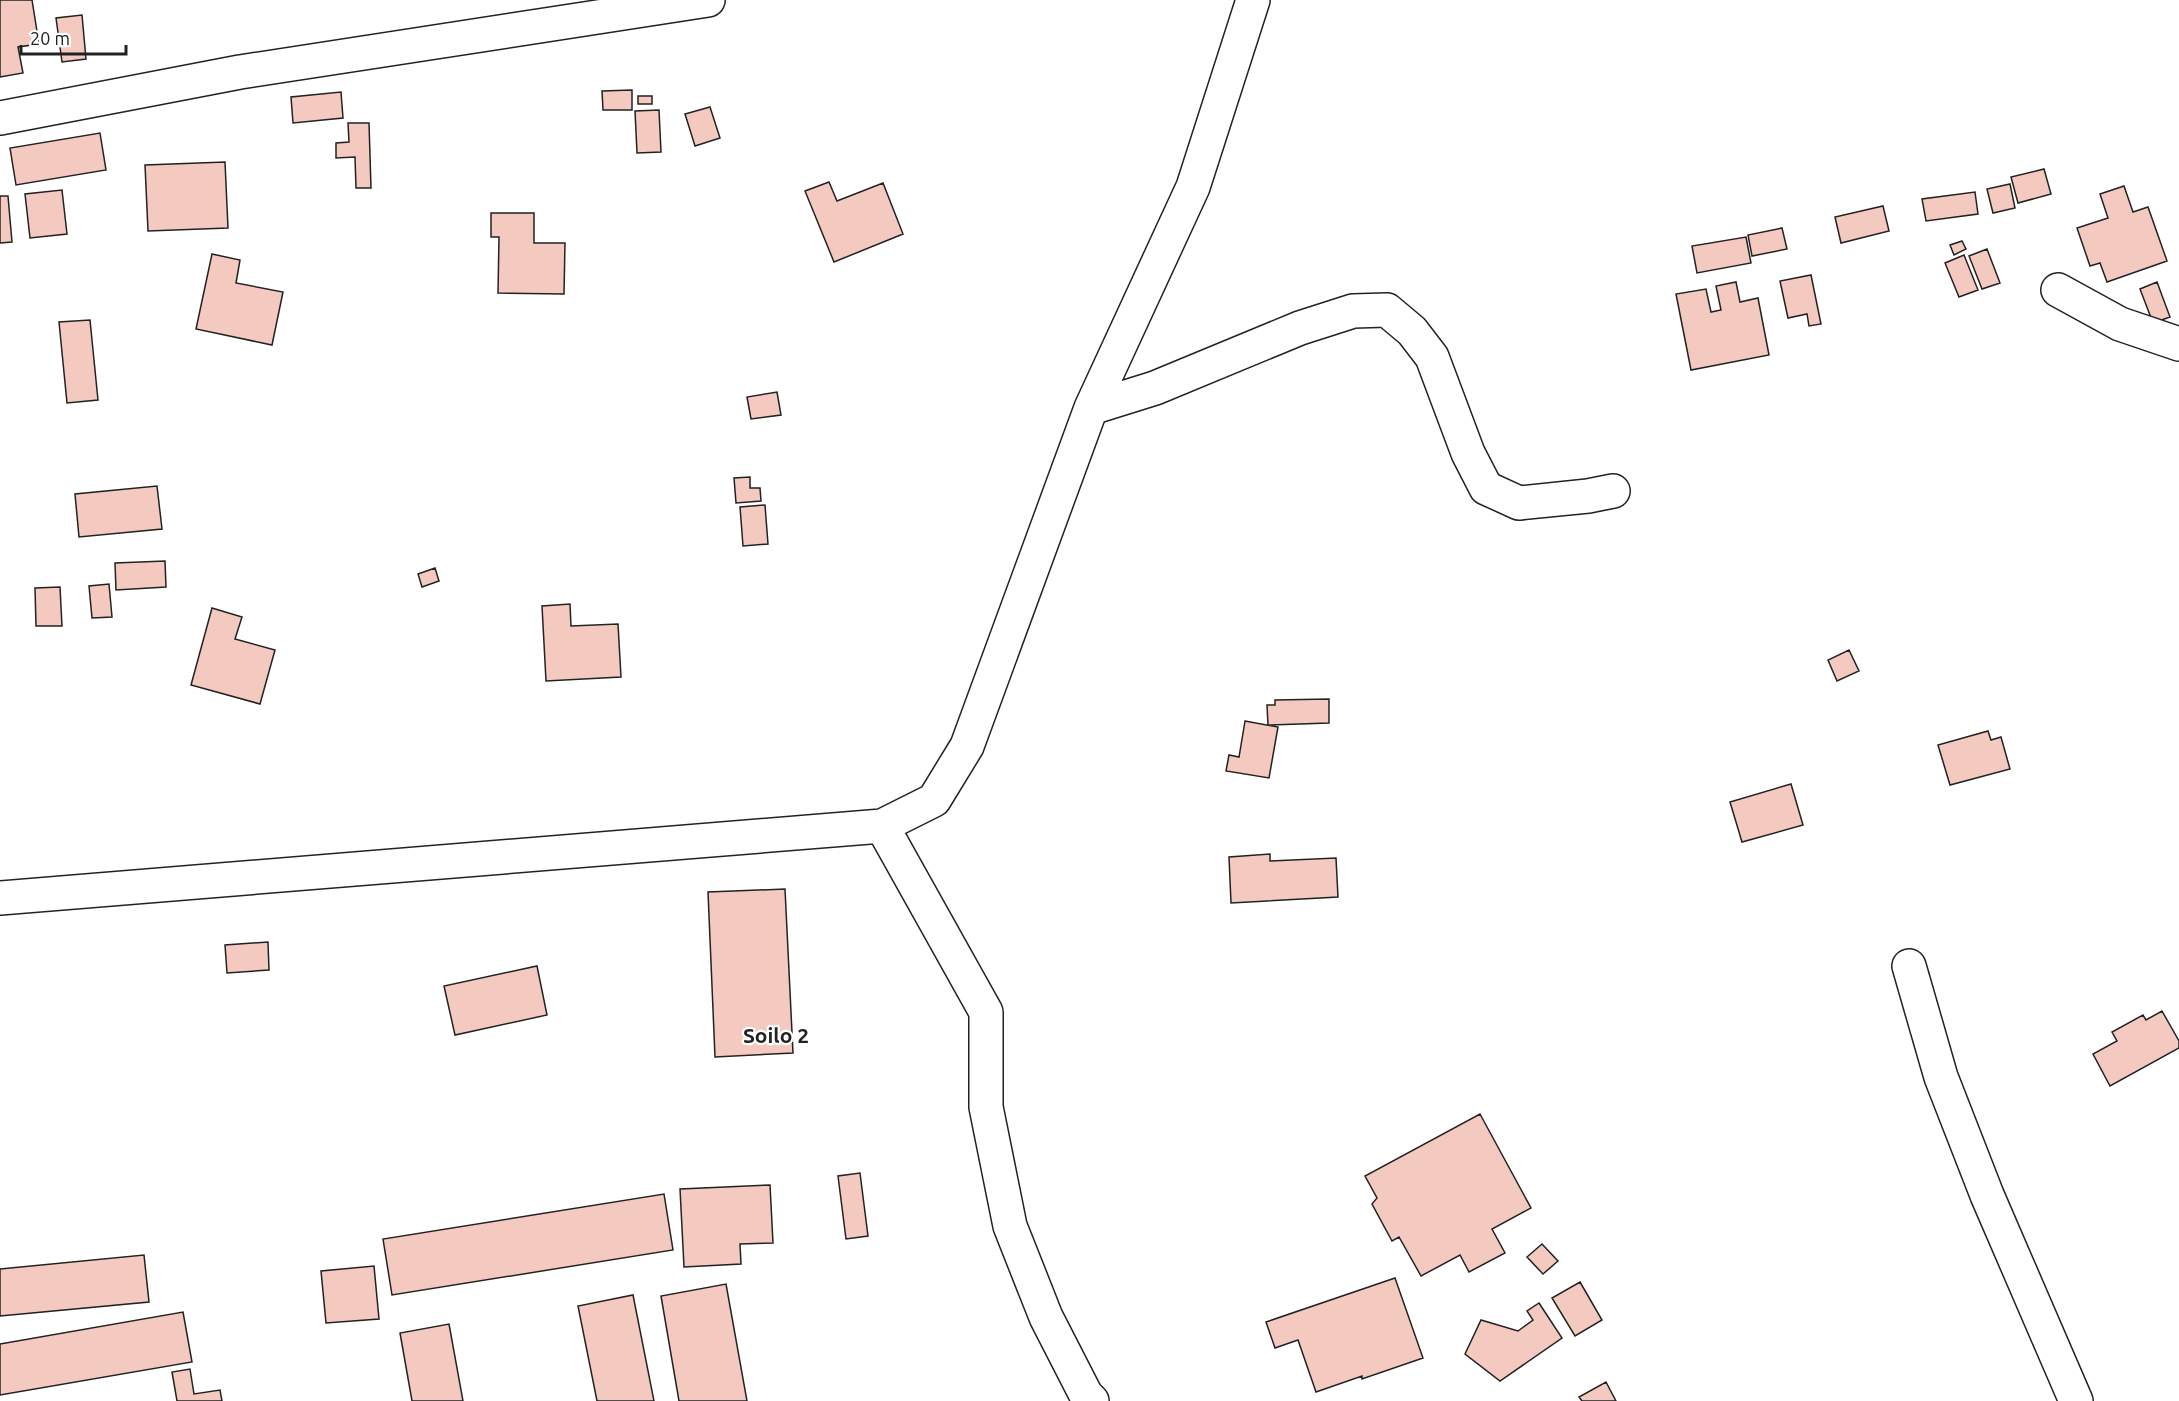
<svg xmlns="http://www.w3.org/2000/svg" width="2179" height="1401" font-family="Ubuntu,sans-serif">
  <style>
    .building { fill: #f3c9c0; stroke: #222; stroke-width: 1.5 }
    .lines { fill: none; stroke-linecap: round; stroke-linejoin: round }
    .minor-casing { stroke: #222; stroke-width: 36 }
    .minor { stroke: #fff; stroke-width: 33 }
    .labels { text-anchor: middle; stroke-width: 4.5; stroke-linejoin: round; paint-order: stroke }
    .quarter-label { font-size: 21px; font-weight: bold; fill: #222; stroke: #fff }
  </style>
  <rect width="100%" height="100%" fill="#fff"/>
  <path class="building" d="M0 0H32L39 44 18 47 23 73 0 77Z
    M82 15 86 59 62 62 56 18Z
    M632 90V110H603L602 91Z
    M341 92 343 118 293 123 291 97Z
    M638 96H652V104H638Z
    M710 107 720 138 695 146 685 114Z
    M659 110 661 152 637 153 635 111Z
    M348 123H369L371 188H356L355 157 336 158V143L349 142Z
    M100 133 106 170 16 185 10 148Z
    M225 162 228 228 148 231 145 165Z
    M2044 169 2051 194 2018 203 2011 177Z
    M829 182 837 201 883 183 903 234 834 262 805 191Z
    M2010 184 2015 208 1993 213 1987 189Z
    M2124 186 2133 212 2148 207 2167 261 2107 282 2100 263 2090 266 2077 228 2108 218 2100 194Z
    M62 190 67 234 30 238 25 194Z
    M1975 192 1978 214 1926 221 1922 199Z
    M0 196H8L12 242 0 243Z
    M1883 206 1889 231 1841 243 1835 217Z
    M491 213H534V243H565L564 294 498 293 499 237H491Z
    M1782 228 1787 249 1752 256 1748 235Z
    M1746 237 1751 263 1697 273 1692 246Z
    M1962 241 1966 249 1954 255 1950 245Z
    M1987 249 2000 283 1982 289 1969 256Z
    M212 254 240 260 236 283 283 292 272 345 196 329Z
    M1964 255 1978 290 1959 297 1945 263Z
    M1811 275 1821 324 1809 326 1807 314 1788 318 1780 281Z
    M1736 282 1740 302 1758 298 1769 355 1691 370 1676 294 1706 289 1711 312 1721 310 1716 286Z
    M2157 282 2170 317 2153 323 2140 289Z
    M90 320 98 400 67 403 59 322Z
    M777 392 781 415 751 419 747 397Z
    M750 477V488H760L761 501 736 503 734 478Z
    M157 486 162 529 79 537 75 494Z
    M765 505 768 544 743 546 740 507Z
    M165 561 166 587 116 590 115 563Z
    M435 568 439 581 422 587 418 574Z
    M109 584 112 617 92 618 89 586Z
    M60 587 62 626H36L35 588Z
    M570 604 571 626 618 624 621 677 546 681 542 606Z
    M212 608 242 617 235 639 275 650 260 704 191 685Z
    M1849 650 1859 671 1837 681 1828 660Z
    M1329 699V723L1268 725 1267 705H1275V700Z
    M1245 721 1278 727 1269 778 1226 771 1229 755 1239 757Z
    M1988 731 1991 740 2001 737 2010 769 1950 785 1938 745Z
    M1791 784 1803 825 1742 842 1730 802Z
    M1270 854V861L1336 858 1338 897 1231 903 1229 857Z
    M785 889 793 1053 715 1057 708 892Z
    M268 942 269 970 227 973 225 945Z
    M537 966 547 1015 455 1035 444 986Z
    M2162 1011 2179 1041V1048L2110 1086 2093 1054 2117 1041 2112 1032 2143 1015 2146 1020Z
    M1480 1114 1531 1208 1492 1229 1505 1253 1469 1272 1460 1255 1421 1276 1399 1237 1392 1241 1372 1204 1377 1198 1365 1176Z
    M860 1173 868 1236 846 1239 838 1176Z
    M770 1185 773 1243 740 1244 741 1264 684 1267 680 1189Z
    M664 1194 673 1250 392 1295 383 1239Z
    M1542 1244 1558 1261 1543 1274 1527 1257Z
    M144 1255 149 1302 0 1316V1269Z
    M374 1266 379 1319 326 1323 321 1271Z
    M1395 1278 1423 1358 1362 1379V1376L1316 1392 1298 1340 1275 1348 1266 1322Z
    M1580 1282 1602 1320 1575 1336 1552 1298Z
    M726 1284 747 1401H679L661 1296Z
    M633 1295 654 1401H597L578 1306Z
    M1539 1303 1562 1338 1500 1381 1465 1354 1481 1320 1518 1331 1533 1320 1527 1311Z
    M183 1312 192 1362 0 1395V1344Z
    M449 1324 463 1401H412L400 1333Z
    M190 1369 194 1394 220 1390 222 1401H177L172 1372Z
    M1606 1382 1616 1401H1582L1579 1397Z"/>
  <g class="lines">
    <defs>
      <path id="minor" d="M0 118 240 72 708 0
        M2058 290 2120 324 2179 344
        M1091 408 1155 388 1300 328 1353 311 1387 310 1412 331 1432 357 1468 453 1486 488 1519 503 1588 496 1613 491
        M882 826 986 1012V1107L1010 1226 1046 1317 1086 1395 1092 1401
        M0 898 882 826 934 800 967 746 1091 408 1193 187 1253 0
        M1909 966 1941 1077 1987 1195 2076 1401"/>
    </defs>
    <use href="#minor" class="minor-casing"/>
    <use href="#minor" class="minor"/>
  </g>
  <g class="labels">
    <g class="quarter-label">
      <text x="776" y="1043">Soilo 2</text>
    </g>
  </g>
  <path d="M21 45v9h105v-9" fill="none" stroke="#222222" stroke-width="3"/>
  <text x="30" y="45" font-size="18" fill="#222222" stroke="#ffffff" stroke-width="4.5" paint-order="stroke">20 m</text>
</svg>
